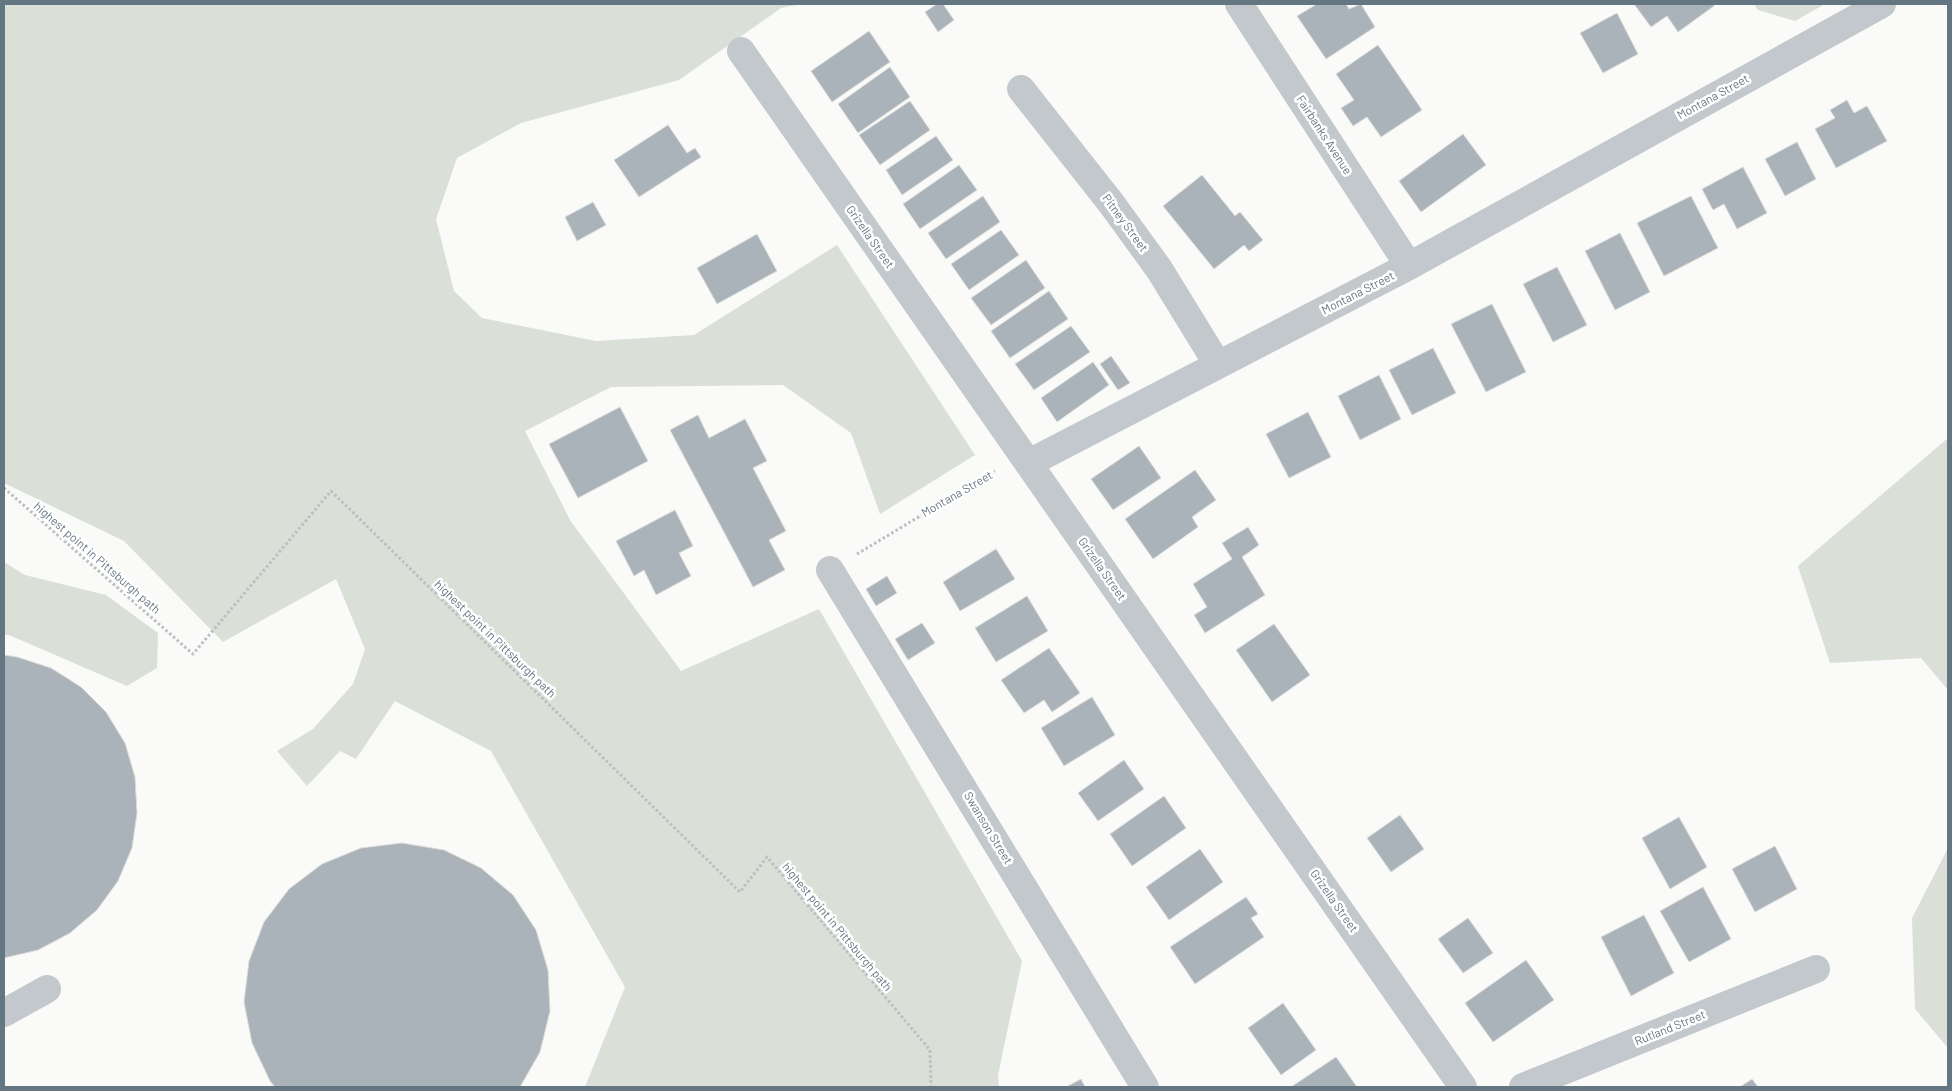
<svg xmlns="http://www.w3.org/2000/svg" width="1952" height="1091" font-family="Barlow,sans-serif">
  <style>
    .green { fill: #dadfd7 }
    .building { fill: #aab3b9; stroke: #dcdcda }
    .lines { fill: none; stroke-linecap: round; stroke-linejoin: round }
    .path { stroke: #bbbfc2; stroke-width: 3; stroke-dasharray: 2.5 2.5; stroke-linecap: butt }
    .minor { stroke: #c3c8cc; stroke-width: 28 }
    .labels { text-anchor: middle; stroke-width: 5; stroke-linejoin: round; paint-order: stroke }
    .street-label { font-size: 12px; fill: #657683; stroke: #fff }
  </style>
  <rect width="100%" height="100%" fill="#fafaf8"/>
  <path class="green" d="M4 4H801L781 8 679 80 521 123 457 158 436 219 454 291 482 318 596 341 694 335 837 245 975 455 880 514 851 433 783 385 611 387 525 431 570 520 681 671 819 609 1022 961 998 1075 999 1087H585L625 987 491 751 395 701 356 759 340 751 307 786 277 751 313 729 353 684 365 649 336 579 223 642 124 541 4 483Z
    M1754 4H1825L1795 21 1758 10Z
    M1948 438V690L1921 658 1830 663 1798 566Z
    M4 562 25 575 106 595 158 633 157 668 127 686 9 635H4Z
    M1948 848V1048L1915 1009 1912 918Z"/>
  <path class="building" d="M937 4H943L954 20 938 32 925 12Z
    M1317 4H1346L1349 9 1361 4 1375 27 1326 59 1297 16Z
    M1634 4H1713L1714 6 1678 32 1667 16 1651 27Z
    M1617 13 1638 54 1603 73 1580 33Z
    M869 31 890 62 832 102 811 71Z
    M1378 45 1422 110 1381 137 1367 117 1353 126 1341 108 1354 100 1336 74Z
    M890 67 910 97 858 133 838 104Z
    M1847 100 1854 113 1867 106 1887 141 1836 168 1815 129 1835 118 1830 110Z
    M910 101 930 130 880 165 859 135Z
    M668 125 687 153 695 148 701 157 639 197 614 160Z
    M1463 134 1486 165 1421 212 1399 181Z
    M936 136 953 160 902 195 886 170Z
    M1797 142 1816 179 1785 196 1765 159Z
    M959 165 977 190 920 229 903 204Z
    M1743 167 1767 213 1737 229 1724 204 1713 210 1702 189Z
    M1202 175 1235 216 1240 212 1263 240 1249 251 1244 245 1214 269 1163 206Z
    M983 196 1000 222 946 259 928 233Z
    M1691 196 1718 248 1664 276 1637 223Z
    M593 202 606 225 577 241 565 217Z
    M1001 230 1019 255 969 290 951 264Z
    M1620 233 1650 292 1615 310 1585 251Z
    M757 234 777 271 717 304 697 268Z
    M1026 260 1045 288 991 325 971 298Z
    M1557 267 1587 325 1553 342 1523 284Z
    M1049 291 1068 319 1010 358 991 331Z
    M1492 304 1526 372 1486 392 1451 324Z
    M1071 326 1090 352 1034 390 1015 364Z
    M1433 348 1456 393 1412 415 1389 370Z
    M1111 356 1130 383 1118 390 1100 364Z
    M1093 362 1109 385 1057 422 1041 398Z
    M1379 375 1401 419 1360 440 1338 396Z
    M620 407 648 461 578 498 549 444Z
    M1308 412 1331 457 1289 478 1266 434Z
    M698 415 709 438 745 419 767 461 753 468 786 531 769 540 785 570 753 587 670 430Z
    M1139 446 1161 478 1113 510 1091 479Z
    M1195 470 1216 500 1192 517 1198 527 1153 559 1125 519Z
    M675 510 693 546 679 553 691 576 656 595 644 570 634 576 616 541Z
    M1248 527 1259 545 1242 557 1265 595 1205 633 1194 615 1207 607 1193 584 1232 559 1222 543Z
    M996 549 1015 579 960 611 943 582Z
    M887 576 897 593 876 606 866 589Z
    M1027 596 1048 631 996 662 975 628Z
    M922 623 935 643 908 660 895 639Z
    M1274 624 1310 675 1272 702 1236 650Z
    M1049 648 1080 693 1052 712 1044 700 1024 713 1001 680Z
    M4 655 17 657 51 668 81 687 106 712 125 743 135 777 137 813 132 848 118 881 97 910 70 933 38 950 4 958Z
    M1092 697 1115 735 1064 766 1041 728Z
    M1124 760 1144 789 1098 821 1078 793Z
    M1164 796 1186 828 1132 866 1110 834Z
    M1400 815 1424 849 1391 872 1367 838Z
    M1679 817 1707 867 1670 889 1642 838Z
    M402 843 444 850 481 868 513 895 536 930 548 970 550 1011 540 1052 520 1087H275L270 1081 252 1043 244 1002 249 961 264 922 289 889 322 864 361 848Z
    M1775 846 1797 889 1755 912 1732 869Z
    M1200 849 1223 882 1169 920 1146 887Z
    M1703 887 1731 939 1689 962 1660 911Z
    M1246 897 1258 914 1251 918 1264 937 1195 984 1170 947Z
    M1644 915 1674 973 1631 996 1601 937Z
    M1468 918 1493 953 1463 973 1438 939Z
    M1526 960 1554 1000 1493 1042 1465 1003Z
    M1283 1003 1316 1050 1281 1075 1248 1028Z
    M1336 1057 1357 1087H1291Z
    M1081 1079 1085 1087H1066Z
    M1752 1079 1758 1087H1740Z"/>
  <g class="lines">
    <path class="path" d="M4 488 193 654 331 491 740 892 767 857 930 1050 931 1087
      M857 554 995 471"/>
    <path class="minor" d="M1239 4 1409 266
      M741 51 1463 1087
      M1021 89 1111 203 1159 269 1218 365
      M1029 463 1409 266 1882 4
      M830 570 1145 1087
      M4 1013 47 989
      M1523 1087 1816 969"/>
  </g>
  <g class="labels">
    <g class="street-label">
      <text transform="translate(1713 97) rotate(-29)" y="4">Montana Street</text>
      <text transform="translate(1324 135) rotate(57)" y="4">Fairbanks Avenue</text>
      <text transform="translate(1125 223) rotate(54)" y="4">Pitney Street</text>
      <text transform="translate(870 237) rotate(55)" y="4">Grizella Street</text>
      <text transform="translate(1358 293) rotate(-27)" y="4">Montana Street</text>
      <text transform="translate(957 494) rotate(-30)" y="4">Montana Street</text>
      <text transform="translate(97 558) rotate(41)" y="4">highest point in Pittsburgh path</text>
      <text transform="translate(1102 569) rotate(55)" y="4">Grizella Street</text>
      <text transform="translate(495 639) rotate(44)" y="4">highest point in Pittsburgh path</text>
      <text transform="translate(988 828) rotate(59)" y="4">Swanson Street</text>
      <text transform="translate(1334 901) rotate(55)" y="4">Grizella Street</text>
      <text transform="translate(837 927) rotate(50)" y="4">highest point in Pittsburgh path</text>
      <text transform="translate(1670 1028) rotate(-22)" y="4">Rutland Street</text>
    </g>
  </g>
  <rect width="1952" height="1091" fill="none" stroke="#657683" stroke-width="10"/>
</svg>
